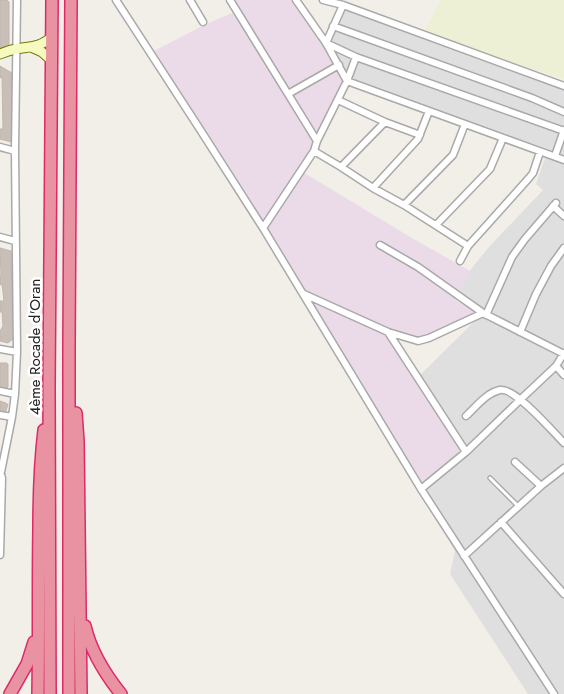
<svg xmlns="http://www.w3.org/2000/svg" width="564" height="694" font-family="Jost,sans-serif">
  <style>
    .residential { fill: #e0dfdf }
    .industrial { fill: #ebdbe8 }
    .farmland { fill: #eef0d5 }
    .building { fill: #c7bfb8; stroke: #c4b6ab }
    .lines { fill: none; stroke-linecap: round; stroke-linejoin: round }
    .lane-casing { stroke: #a9a9a9; stroke-width: 5.5 }
    .street-casing { stroke: #a9a9a9; stroke-width: 9 }
    .secondary-casing { stroke: #707d05; stroke-width: 11 }
    .highway-casing { stroke: #dc2a67; stroke-width: 14 }
    .lane { stroke: #fff; stroke-width: 3 }
    .street { stroke: #fff; stroke-width: 6 }
    .secondary { stroke: #f7fabf; stroke-width: 9 }
    .highway { stroke: #e892a2; stroke-width: 11 }
    .labels { text-anchor: middle; stroke-width: 5; stroke-linejoin: round; paint-order: stroke }
    .street-label { font-size: 15px; fill: #222; stroke: #fff }
  </style>
  <rect width="100%" height="100%" fill="#f2efe9"/>
  <path class="residential" d="M342 7 564 88V694H528L450 574 455 551 416 486 462 446 418 377 484 312 456 296 470 270 489 247 543 190 536 184 548 149 347 76 326 39Z"/>
  <path class="industrial" d="M230 0H294L330 52 348 83 301 171 412 238 470 271 455 300 478 313 439 331 420 338 388 335 462 447 420 483 154 51 204 25 237 11Z"/>
  <path class="farmland" d="M441 0H564V79L422 34Z"/>
  <path class="building" d="M0 0H7L9 2V46L0 51Z
    M0 66 12 73V125H14L11 142 0 139V129H3L2 77 0 78Z
    M0 248 11 251 13 339 8 343 0 341V331L3 326 2 312H0V301H4L2 284 0 285V276H1Z
    M0 363H7V364H8V387H7V388H0Z
    M0 401 6 403V404H8L5 414H0Z"/>
  <g class="lines">
    <defs>
      <path id="lane" d="M490 478 518 506"/>
      <path id="street" d="M116 0 201 131 263 228 421 489 554 694
        M190 0 203 22
        M230 0 317 141
        M296 0 326 43 347 81 564 160
        M323 0 343 5 564 86
        M343 5 326 43 356 57 564 131
        M333 26 532 98 564 112
        M288 94 339 65
        M338 100 385 122 420 135
        M0 147 15 151
        M314 151 341 167 373 188 404 205 468 246
        M555 156 564 130
        M341 167 385 122
        M373 188 418 139 429 111
        M404 205 453 155 465 124
        M553 206 564 216
        M436 225 490 169 503 138
        M263 228 314 151 317 141 347 81 356 57
        M0 237 15 241
        M380 245 418 267 483 313
        M460 261 468 246 529 178 533 173 540 152
        M304 294 388 332 418 341 429 338 483 313 564 354
        M486 315 512 257 525 239 556 203
        M388 332 466 452
        M520 332 536 294 551 266 564 248
        M0 349 17 352
        M556 366 564 375
        M0 391 15 394
        M0 415 12 417
        M466 416C476 407 486 393 500 390 515 387 553 432 564 443
        M515 462 541 486
        M0 471 2 478 0 555
        M1 472 12 417 15 394 17 352 15 151 17 0
        M421 489 466 452 521 399 556 366 564 353
        M501 522 564 594
        M464 556 541 486 564 468"/>
      <path id="secondary" d="M31 47 42 52 51 60
        M0 54C5 52 11 50 16 49 32 46 38 48 52 37"/>
      <path id="highway" d="M76 413 78 441 81 694
        M85 626C91 652 105 674 121 694
        M10 694 27 664 34 642
        M38 694C39 639 38 584 39 529 39 496 40 463 44 430
        M50 694 49 386 52 0
        M69 694V345L71 0"/>
    </defs>
    <use href="#lane" class="lane-casing"/>
    <use href="#street" class="street-casing"/>
    <use href="#secondary" class="secondary-casing"/>
    <use href="#highway" class="highway-casing"/>
    <use href="#lane" class="lane"/>
    <use href="#street" class="street"/>
    <use href="#secondary" class="secondary"/>
    <use href="#highway" class="highway"/>
  </g>
  <g class="labels">
    <g class="street-label">
      <text transform="translate(35 347) rotate(-90)" y="5">4ème Rocade d'Oran</text>
    </g>
  </g>
</svg>
